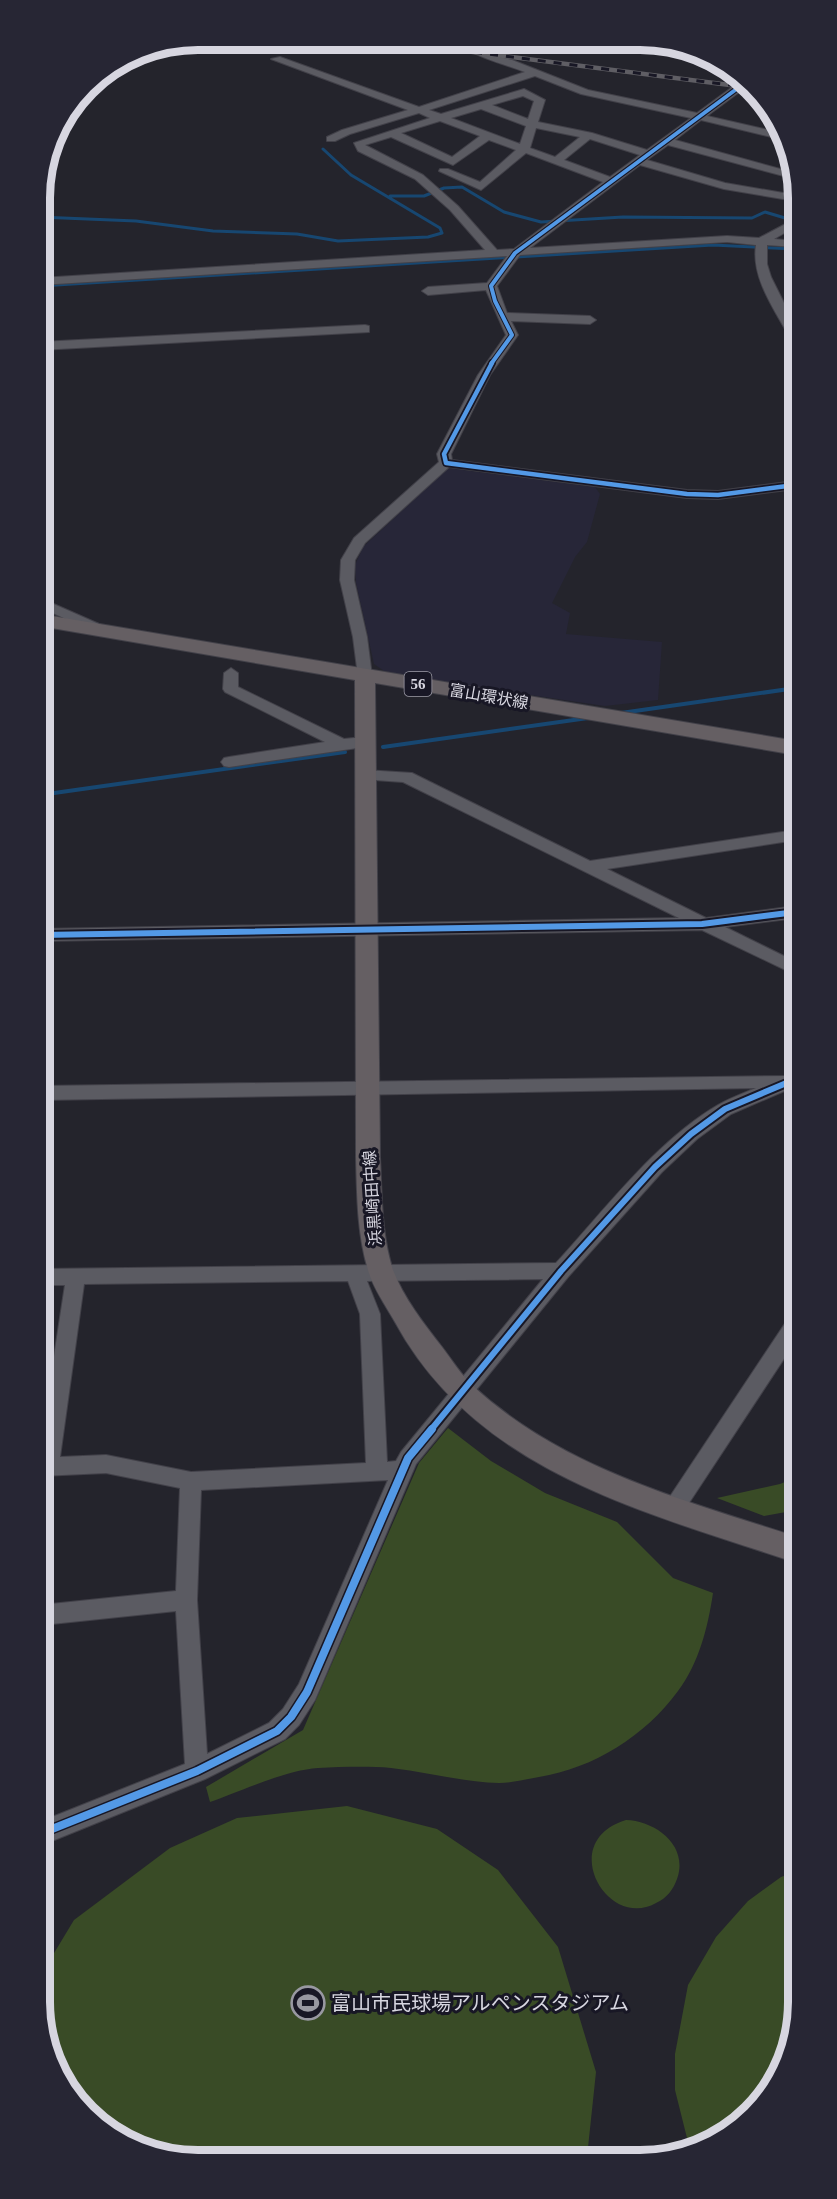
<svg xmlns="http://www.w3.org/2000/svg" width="837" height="2199" font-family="'Times New Roman','Noto Sans JP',serif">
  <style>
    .built { fill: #272638 }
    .green { fill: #394b26 }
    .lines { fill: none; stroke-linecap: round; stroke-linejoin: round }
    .stream-far1 { stroke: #174771; stroke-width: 3 }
    .stream { stroke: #174771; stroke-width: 4 }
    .minor-casing { stroke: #424149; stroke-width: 2 }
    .major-casing { stroke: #424149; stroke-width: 2 }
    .minor { fill: #5b5b62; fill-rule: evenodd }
    .major { fill: #655f63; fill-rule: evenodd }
    .rail-casing { stroke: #5f5e64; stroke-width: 4.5 }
    .rail { stroke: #181725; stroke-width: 3; stroke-dasharray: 8; stroke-linecap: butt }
    .cycleway-far3-casing { stroke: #181725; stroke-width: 6 }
    .cycleway-far2-casing { stroke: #181725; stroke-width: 8 }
    .cycleway-far1-casing { stroke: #181725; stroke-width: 10 }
    .cycleway-casing { stroke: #181725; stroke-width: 11 }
    .cycleway-far3 { stroke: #5399e6; stroke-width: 4 }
    .cycleway-far2 { stroke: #5399e6; stroke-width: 4.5 }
    .cycleway-far1 { stroke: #5399e6; stroke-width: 6 }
    .cycleway { stroke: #5399e6; stroke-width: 8 }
    .labels { text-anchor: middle; stroke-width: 6; stroke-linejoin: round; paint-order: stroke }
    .shield { fill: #181725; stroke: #9e9da8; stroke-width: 1.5 }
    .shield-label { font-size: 15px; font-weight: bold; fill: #d7d6e0 }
    .street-label { font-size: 16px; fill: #d7d6e0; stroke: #181725 }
    .near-poi-label { font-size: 20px; fill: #d7d6e0; stroke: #181725; text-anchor: start }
    .rim { fill: none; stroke: #d7d6e0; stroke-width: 8 }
  </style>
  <rect width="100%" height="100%" fill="#24242c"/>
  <path class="built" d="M448 468 595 487 600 494 587 542 575 557 552 603 570 613 566 634 662 642 658 700 605 706 409 677 384 671 374 664 356 583 355 565 363 547Z"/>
  <path class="green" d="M448 1428 491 1461 545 1493 617 1522 673 1578 713 1593C708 1627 699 1663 678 1691 645 1736 594 1768 539 1777 526 1779 512 1783 499 1783 462 1782 427 1772 391 1768 368 1766 341 1767 318 1768 286 1770 241 1791 210 1802L206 1787 303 1730 419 1463Z
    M797 1477V1510L764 1516 717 1498 780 1484Z
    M347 1806 437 1829 498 1870 558 1947 596 2072 587 2157H167L86 2114 42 2033V1973L74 1920 170 1848 237 1818Z
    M626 1820C656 1821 689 1846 677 1879 673 1890 667 1898 656 1903 607 1931 556 1841 626 1820Z
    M797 1871 798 2012 786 2062 759 2106 719 2139 690 2150 675 2090V2054L688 1985 716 1937 748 1901 781 1877Z"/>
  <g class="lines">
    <path class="stream-far1" d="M751 91 756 93
      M390 196H424L444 188 462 187 504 212 541 222 623 217 752 218 765 212 795 221
      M39 217 136 221 213 231 297 234 338 241 428 237 442 233 440 228 351 175 323 149
      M40 286 713 245 795 249"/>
    <path class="stream" d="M621 713 796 688
      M383 747 588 718
      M40 795 345 752"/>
    <defs>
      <path id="minor" d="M456 41H469L486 49 491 55 512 60 588 90 697 113 742 80 750 84 707 116 777 132 780 139 701 120 675 140 795 173V179L668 145 647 160 725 183 795 195V201L724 189 640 165 530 248 727 236 759 238 795 219V227L774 239 795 241V247L767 245V264L771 277 795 325V340L789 336C774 309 751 277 756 245L727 242 520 255 497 286 507 313 590 316 596 320 590 324 511 321 518 335 490 375 451 454 452 460 687 490 718 491 795 481V489L718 499 687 498 449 467 365 543 355 560 354 580 367 637 372 676 365 681 358 676 353 637 340 580 341 560 354 538 439 462 437 454 478 375 506 335 486 290 428 295 422 291 428 287 487 283 507 256 40 285V278L485 250 450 210 415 179 358 151 354 143 430 118 419 113 350 134 335 141H327V137L342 130 408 110 271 59 280 57 419 107 525 72C502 63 475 58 456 41ZM535 76 581 94 691 118 647 150 592 133 538 122 545 100 524 89 441 114 429 110ZM523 96 534 101 528 119 492 105ZM481 109 526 126 520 144 451 118ZM440 121 480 136 452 157 401 133ZM536 128 580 137 555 157 530 148ZM391 137 453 165 489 140 516 150 480 182 448 169H440L439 171 481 190 526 153 603 182 514 249 497 250 458 206 423 175 365 145ZM590 139 640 155 610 177 564 160Z
        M658 42H671L679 46 663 45Z
        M365 325 369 326V332L40 350V342Z
        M40 598 108 628 110 631 108 634H98L40 607Z
        M231 668 238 673V687L344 739 364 737 372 742 364 747 229 767 224 766 221 762 224 758 229 757 325 742 225 692 223 689 224 673Z
        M365 770 412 773 590 861 796 830V840L607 869 706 918 796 906V918L725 927 796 962V975L702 930 40 941V929L679 918 403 782 360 779 357 775 360 771Z
        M45 797 51 798 53 802 48 833 46 837 40 838V798Z
        M796 1072V1086L731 1114 697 1139 662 1172 568 1277 416 1464 315 1700 299 1725 285 1739 205 1779 42 1845V1821L185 1764 176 1611 42 1625 41 1605 176 1591 180 1488 106 1473 41 1476V1441L65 1285H41V1269L556 1263C605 1210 656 1141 718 1105 730 1098 744 1093 756 1088L41 1100V1086L786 1076ZM543 1279 401 1452 396 1461 387 1462 380 1314 367 1281ZM348 1281 360 1314 366 1463 191 1472 106 1455 60 1457 84 1284ZM388 1480 299 1684 283 1709 269 1723 207 1754 197 1600 201 1490Z
        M797 1314V1339L681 1515 674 1517 667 1515 663 1508 667 1501 790 1316Z"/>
      <path id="major" d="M40 614 796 741V755L375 683 380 1157C382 1194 381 1234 393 1270 403 1297 424 1324 442 1347 452 1360 461 1375 473 1386 563 1469 684 1500 797 1537V1563C646 1512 477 1473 395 1322 386 1306 373 1288 368 1270 357 1233 357 1195 356 1157L355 680 40 626Z"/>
    </defs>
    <use href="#minor" class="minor-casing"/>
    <use href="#major" class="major-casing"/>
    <use href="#minor" class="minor"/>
    <use href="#major" class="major"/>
    <defs>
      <path id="rail" d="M379 40 753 88"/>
    </defs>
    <use href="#rail" class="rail-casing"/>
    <use href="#rail" class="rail"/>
    <defs>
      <path id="cycleway-far3" d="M491 364 512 335 495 301 491 286 515 253 746 82"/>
      <path id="cycleway-far2" d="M492 363 444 454 446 463 687 494 718 495 795 485"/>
      <path id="cycleway-far1" d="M40 935 702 924 796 912
        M430 1431 561 1271 655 1167 691 1134 725 1109 796 1079"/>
      <path id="cycleway" d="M42 1833 197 1771 277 1731 291 1717 307 1692 408 1458 432 1429"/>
    </defs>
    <use href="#cycleway-far3" class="cycleway-far3-casing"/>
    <use href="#cycleway-far2" class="cycleway-far2-casing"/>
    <use href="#cycleway-far1" class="cycleway-far1-casing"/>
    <use href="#cycleway" class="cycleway-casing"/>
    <use href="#cycleway-far3" class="cycleway-far3"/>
    <use href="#cycleway-far2" class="cycleway-far2"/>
    <use href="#cycleway-far1" class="cycleway-far1"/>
    <use href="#cycleway" class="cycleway"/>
  </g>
  <defs>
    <symbol id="stadium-ring" viewBox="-11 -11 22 22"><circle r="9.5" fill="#181725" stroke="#9898a1" stroke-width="1.5"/><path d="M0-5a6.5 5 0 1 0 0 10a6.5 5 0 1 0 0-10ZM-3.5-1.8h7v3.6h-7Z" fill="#9898a1"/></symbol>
  </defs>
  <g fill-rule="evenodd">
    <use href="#stadium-ring" x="289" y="1984" width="38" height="38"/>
  </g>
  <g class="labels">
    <rect class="shield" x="404.5" y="672" width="27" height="24" rx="4.5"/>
    <g class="shield-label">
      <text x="418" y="689">56</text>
    </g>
    <g class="street-label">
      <text transform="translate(489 696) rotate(10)" y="6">富山環状線</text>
      <text transform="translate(372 1198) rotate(-94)" y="6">浜黒崎田中線</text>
    </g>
    <g class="near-poi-label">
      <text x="331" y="2010">富山市民球場アルペンスタジアム</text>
    </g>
  </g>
  <path d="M0 0H837V2199H0ZM198 50H640A148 148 0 0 1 788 198V2002A148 148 0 0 1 640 2150H198A148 148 0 0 1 50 2002V198A148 148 0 0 1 198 50Z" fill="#272634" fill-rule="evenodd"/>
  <path class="rim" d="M198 50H640A148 148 0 0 1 788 198V2002A148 148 0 0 1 640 2150H198A148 148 0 0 1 50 2002V198A148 148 0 0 1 198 50Z"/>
</svg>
